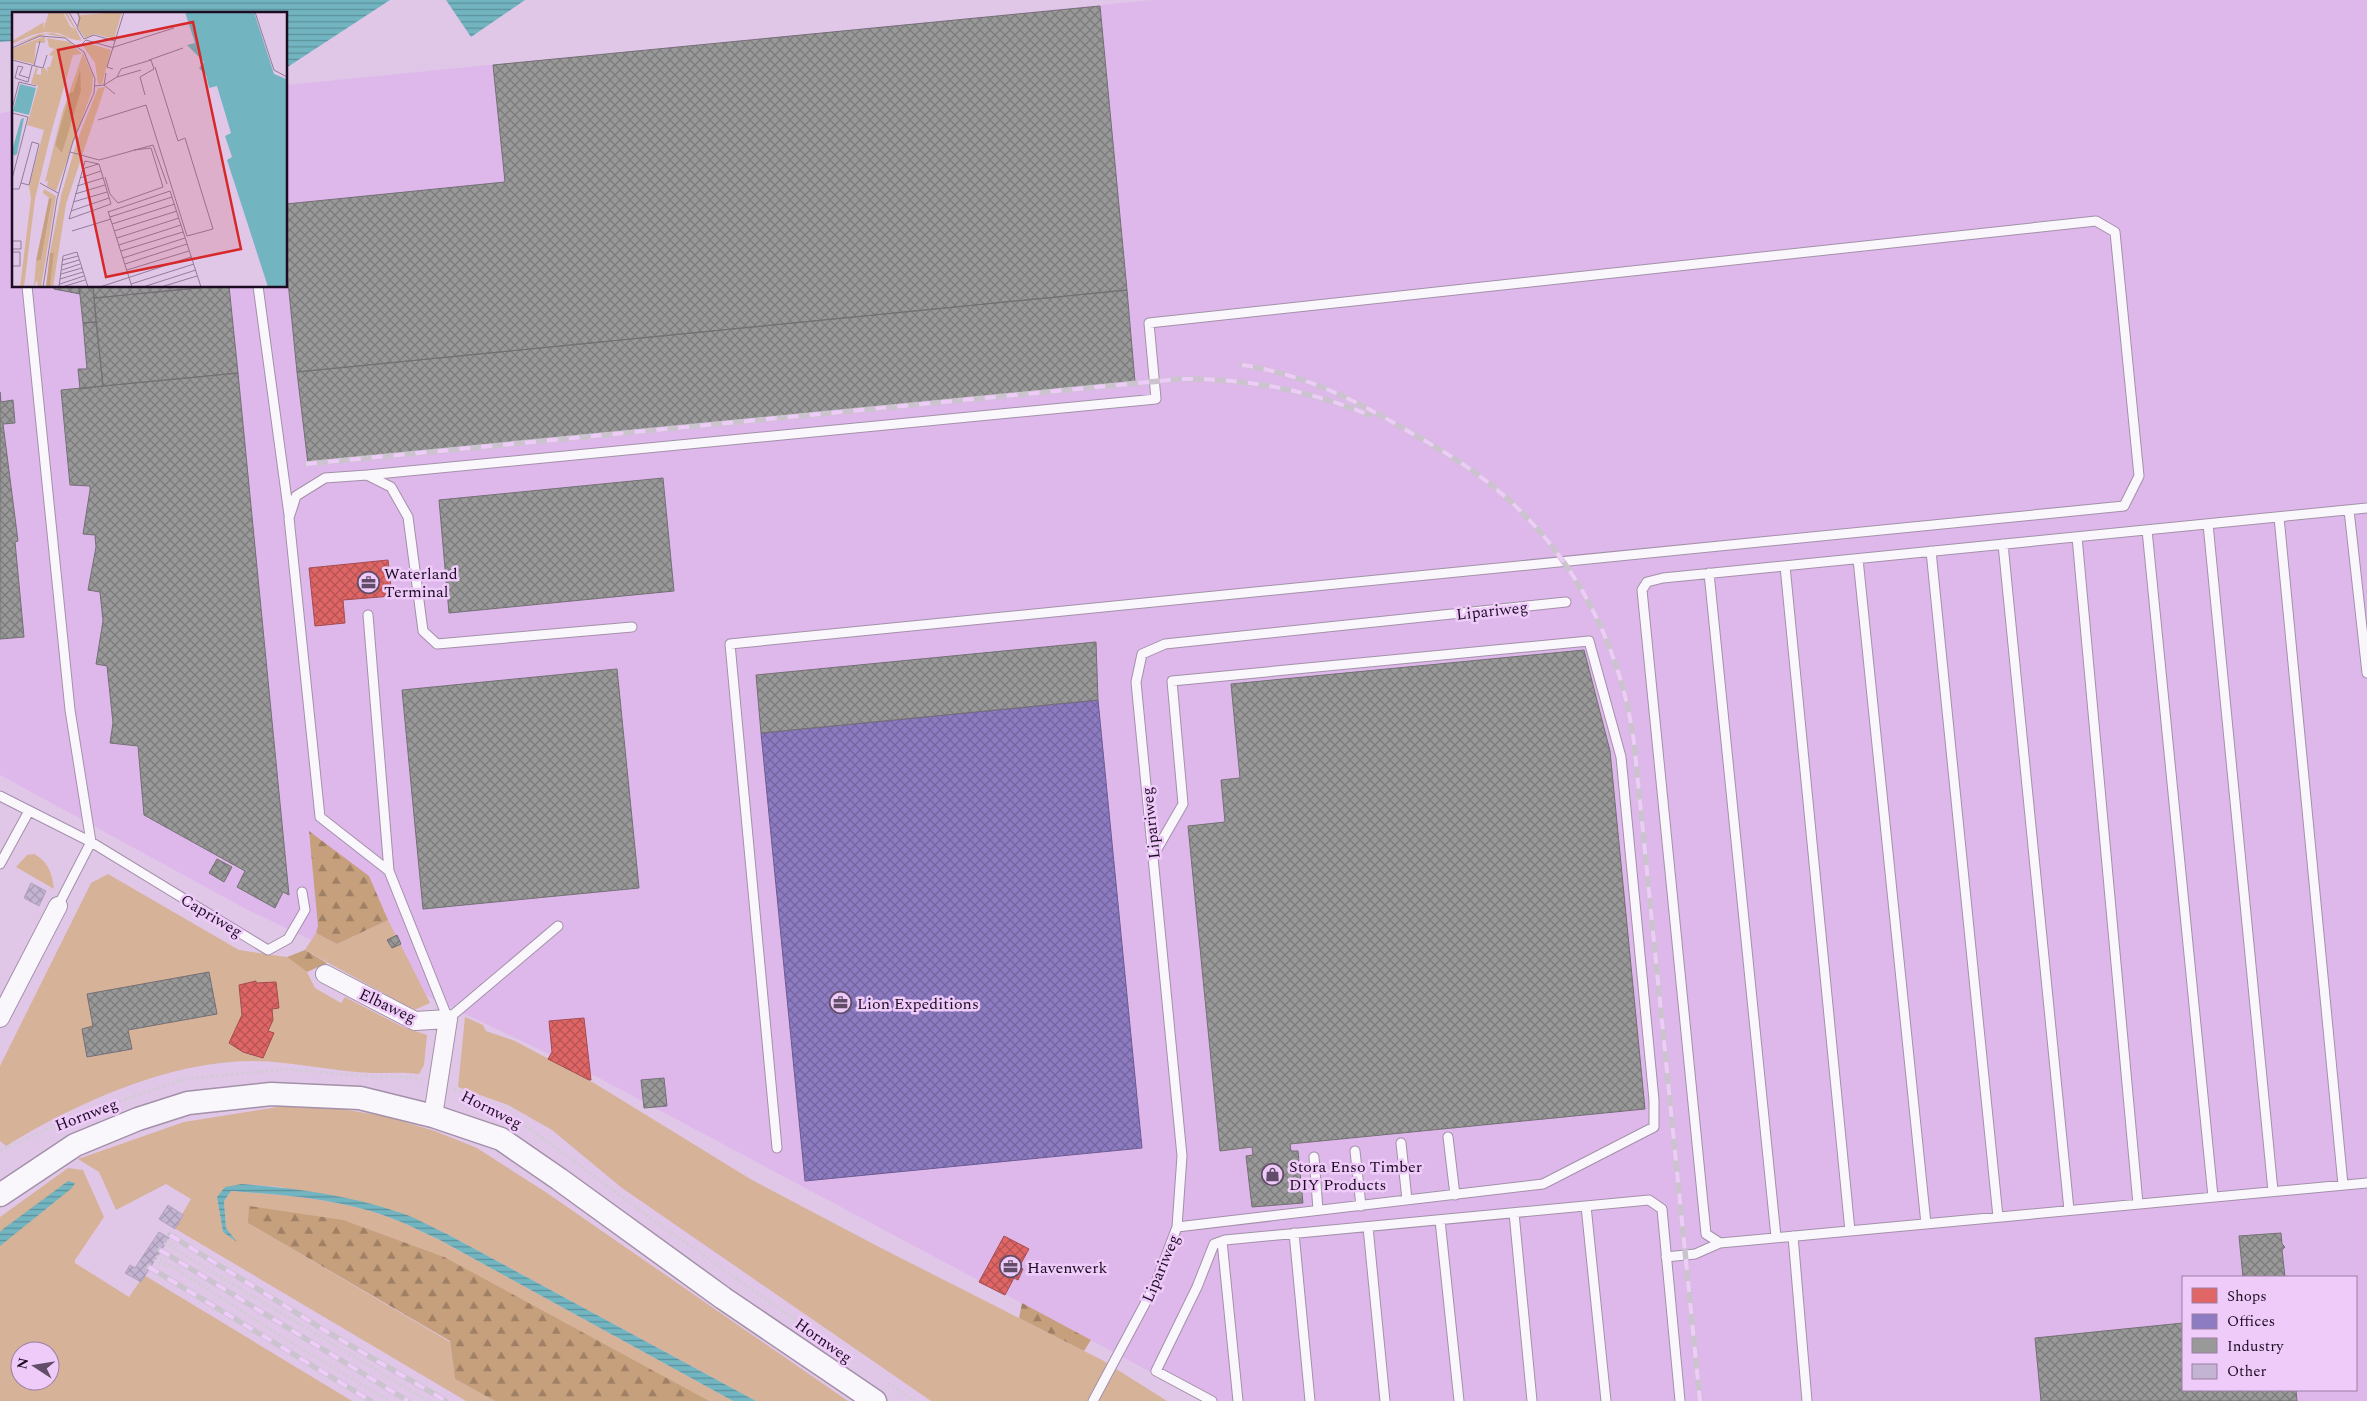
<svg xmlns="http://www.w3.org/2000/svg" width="2367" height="1401" font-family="Spectral,serif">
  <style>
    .built { fill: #deb8eb; fill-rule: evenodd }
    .green { fill: #d6b299; fill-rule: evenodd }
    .forest { fill: url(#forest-firs) }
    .water { fill: url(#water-rules) }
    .shops { fill: url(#shops-cross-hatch); stroke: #a54b51 }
    .offices { fill: url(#offices-cross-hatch); stroke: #6c5a92 }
    .industry { fill: url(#industry-cross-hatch); stroke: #746f75 }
    .building { fill: url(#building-cross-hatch); stroke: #b0a1bb }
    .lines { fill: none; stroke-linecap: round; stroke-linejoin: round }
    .service-casing { stroke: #a390a9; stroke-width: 11 }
    .minor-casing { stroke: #a390a9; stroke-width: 20 }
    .tertiary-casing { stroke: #a390a9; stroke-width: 25 }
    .path { stroke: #d2cbd4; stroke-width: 3; stroke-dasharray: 2.5 2.5; stroke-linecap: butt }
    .service { stroke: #faf7fc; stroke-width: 9 }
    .minor { stroke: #faf7fc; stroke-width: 18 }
    .tertiary { stroke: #faf7fc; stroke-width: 22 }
    .rail-casing { stroke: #cbc4ce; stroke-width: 5.5 }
    .rail { stroke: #efcbfa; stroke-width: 4; stroke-dasharray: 11; stroke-linecap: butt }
    .labels { text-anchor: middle; stroke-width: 5; stroke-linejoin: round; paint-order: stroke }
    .poi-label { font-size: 16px; fill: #1c0c21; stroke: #efcbfa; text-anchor: start }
    .street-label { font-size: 16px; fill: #1c0c21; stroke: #efcbfa }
    .inset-road { fill: none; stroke: #927c98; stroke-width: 1 }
    .view { fill: #d62828; fill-opacity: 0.15; stroke: #d62828; stroke-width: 2.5 }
    .inset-edge { fill: none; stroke: #1c0c21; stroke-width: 2.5 }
  </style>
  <defs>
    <pattern id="forest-firs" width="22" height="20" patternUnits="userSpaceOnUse" patternTransform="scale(1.25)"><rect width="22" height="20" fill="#c69f7c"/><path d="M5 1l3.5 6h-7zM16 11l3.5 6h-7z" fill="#a08065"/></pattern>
    <pattern id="water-rules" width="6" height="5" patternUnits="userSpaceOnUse" patternTransform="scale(1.25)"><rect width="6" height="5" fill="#72b4c0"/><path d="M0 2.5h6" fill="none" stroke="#5d919c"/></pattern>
    <pattern id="shops-cross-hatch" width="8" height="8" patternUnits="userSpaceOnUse" patternTransform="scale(1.25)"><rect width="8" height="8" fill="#e06666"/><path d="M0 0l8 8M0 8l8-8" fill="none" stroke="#b55254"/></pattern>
    <pattern id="offices-cross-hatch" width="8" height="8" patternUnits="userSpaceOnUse" patternTransform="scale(1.25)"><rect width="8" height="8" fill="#8e7cc3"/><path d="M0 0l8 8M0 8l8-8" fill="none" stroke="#73649e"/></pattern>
    <pattern id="industry-cross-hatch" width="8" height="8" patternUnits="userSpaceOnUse" patternTransform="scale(1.25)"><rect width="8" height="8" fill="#999"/><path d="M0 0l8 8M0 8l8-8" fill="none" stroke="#7c7b7c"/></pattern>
    <pattern id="building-cross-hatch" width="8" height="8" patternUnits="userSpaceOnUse" patternTransform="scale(1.25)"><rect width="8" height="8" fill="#c4b4d3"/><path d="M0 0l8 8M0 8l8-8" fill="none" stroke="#a89ab5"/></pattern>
  </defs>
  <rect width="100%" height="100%" fill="#e0c7e8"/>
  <path class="built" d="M1152 0H2367V1401H1205L599 1078 246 909 0 775V113L14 111V286H286V85ZM2183 1277H2356V1390H2183Z"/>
  <path class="green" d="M34 854C49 862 52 874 54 889L16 867 27 855Z
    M108 874 239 950 287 957 307 972 315 988 341 1003 345 997 403 1027 427 1035 424 1065 419 1074C403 1072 389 1073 374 1073 333 1072 293 1061 252 1061 169 1061 76 1103 6 1146L0 1141V1066L91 883Z
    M388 920 430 1003 414 1010 305 950 316 933 337 944Z
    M465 1017 483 1025 486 1031 515 1041 594 1083 752 1180 879 1247 1102 1360 1167 1401H931L622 1188 552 1130 508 1105 458 1087Z
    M284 1106 329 1107 384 1116 435 1131 477 1148 547 1193 848 1401H756L447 1234 398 1212 280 1187 243 1184 217 1197 223 1232 235 1240 226 1228 224 1201 231 1191C285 1195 345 1199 396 1220 410 1225 424 1233 438 1239L733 1401H709L248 1223 450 1342 455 1379 495 1401H466L174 1228 191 1199 166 1184 116 1210 99 1172 78 1159 184 1122Z
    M68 1168 83 1170 104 1217 75 1260V1263L129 1297 144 1275 352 1401H0V1217ZM20 1351H50V1381H20Z"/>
  <path class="forest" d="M309 831 369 876 388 920 337 944 316 933 318 926Z
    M305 950 327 963 307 972 287 957Z
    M249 1206 343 1220 444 1257 709 1401H495L455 1379 450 1341 248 1223Z
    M1022 1303 1091 1340 1084 1351 1019 1318Z"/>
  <path class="water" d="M0 0H390L286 68V14H14V41L0 42Z
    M446 0H525L471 37Z
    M68 1181 75 1183 72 1188 0 1246V1232L3 1229Z
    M242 1184C294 1188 349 1195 398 1212 415 1217 431 1227 447 1234L756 1401H733L438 1239C424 1233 410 1225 396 1220 345 1199 285 1195 231 1191L224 1201 226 1228 237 1242 223 1232 217 1197 225 1187Z"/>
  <path class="shops" d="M388 560 392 596 343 600 345 623 315 626 309 568Z
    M256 981V983L276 982 279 1008 272 1009 273 1020 268 1031 274 1033 263 1058 243 1052 229 1043 242 1015 239 985Z
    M584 1018 591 1080H589L548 1059 552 1052 549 1021Z
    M1004 1236 1029 1249 1019 1267 1023 1269 1018 1280 1014 1278 1005 1295 979 1282Z"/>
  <path class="offices" d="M1098 700 1142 1148 805 1181 761 733Z"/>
  <path class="industry" d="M1100 6 1127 290 297 372 286 261V204L505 182 493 65Z
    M53 286H79L80 294 54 289Z
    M79 286H93L96 322 83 323Z
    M93 286H219L94 298Z
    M219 286H229L238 373 103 386 94 298Z
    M1127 290 1135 382 308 464 297 372Z
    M96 322 103 386 80 389 78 369H87L83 323Z
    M238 373 289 895 283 892 275 908 237 887 245 871 144 815 138 746 110 743 113 723 107 666 96 664 103 621 100 592 88 590 96 547 95 535 83 534 90 490V486L70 485 61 390Z
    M0 392 1 402 13 400 15 423 3 424 18 541 15 542 24 637 0 639Z
    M663 478 674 591 449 613 439 500Z
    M1096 642 1098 700 761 733 756 675Z
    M1584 650 1610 751 1645 1109 1290 1144 1291 1151H1298L1303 1203 1252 1207 1246 1156 1253 1155 1252 1147 1220 1151 1188 826 1225 822 1221 780 1240 778 1231 684Z
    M617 669 639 888 423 909 402 690Z
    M217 859 232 867 224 882 209 873Z
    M397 935 401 944 392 948 387 940Z
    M209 972 217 1014 128 1030 132 1049 87 1057 82 1029 93 1026 87 994Z
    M664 1078 667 1106 644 1108 641 1080Z
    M2281 1233 2282 1244 2285 1247 2282 1250 2285 1277H2243L2239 1236Z
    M2183 1323V1390H2296L2297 1401H2041L2035 1338Z"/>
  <path class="building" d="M31 883 46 891 39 906 24 898Z
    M168 1205 183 1215 175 1229 159 1219Z
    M159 1232 169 1238 141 1282 125 1273 130 1265 135 1268Z"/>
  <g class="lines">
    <defs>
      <path id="service" d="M27 286 70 710 91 842
        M258 286 289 515
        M367 475 1156 399 1149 323 2096 221 2115 232 2139 476 2124 506 730 644 777 1148
        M2349 510 2367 673
        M2279 517 2343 1185
        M2208 524 2273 1191
        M2147 530 2213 1197
        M2077 537 2138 1204
        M2003 544 2069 1210
        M1931 551 1998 1217
        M1858 559 1926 1224
        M1785 566 1850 1231
        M1709 573 1776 1237
        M368 615 389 871 448 1019 558 926
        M0 796 91 842 268 950 288 939 305 910 302 892
        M1153 856 1183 804 1172 681 1589 641 1621 757 1654 1100V1127L1543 1184 1177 1227
        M0 864 29 811
        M389 871 320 817 289 518 296 496 325 478 367 475 391 487 408 517 423 631 437 644 632 627
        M58 906 91 842
        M1448 1137 1455 1195
        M1401 1143 1407 1200
        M1355 1151 1361 1206
        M1314 1157 1318 1210
        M1586 1206 1606 1401
        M1514 1213 1532 1401
        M1440 1220 1459 1401
        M1368 1227 1385 1401
        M1294 1233 1310 1401
        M1793 1236 1807 1401
        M1222 1241 1238 1401
        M1720 1243 1706 1234 1642 590 1647 582 1663 578 2367 508
        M1666 1257 1695 1254 1720 1243 2367 1183
        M1093 1401 1155 1285 1177 1227 1182 1156 1136 682 1142 654 1165 644 1566 602
        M1212 1401 1156 1371 1197 1287 1214 1244 1225 1240 1649 1200 1662 1209 1680 1401"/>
      <path id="minor" d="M325 974 415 1021 448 1019 433 1116
        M0 1018 58 906"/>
      <path id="tertiary" d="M0 1195 75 1145 138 1119 188 1103 271 1094 360 1098 433 1116 501 1139 559 1179 723 1298 875 1401"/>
    </defs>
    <use href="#service" class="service-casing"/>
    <use href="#minor" class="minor-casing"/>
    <use href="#tertiary" class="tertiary-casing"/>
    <path class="path" d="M454 1089C513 1111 560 1151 610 1188 676 1237 743 1283 810 1330
      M0 1151 80 1114 185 1079 285 1069 375 1077H407L422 1080
      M167 1240 179 1249
      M164 1243 428 1401
      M156 1256 279 1335 390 1401
      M154 1260 168 1267
      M888 1383 914 1401"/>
    <use href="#service" class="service"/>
    <use href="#minor" class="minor"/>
    <use href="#tertiary" class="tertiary"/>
    <defs>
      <path id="rail" d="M1242 365C1302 374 1354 399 1406 430 1429 443 1452 456 1474 472 1563 535 1619 634 1634 742L1700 1401
        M306 464 1180 379C1246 378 1308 390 1369 415
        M170 1235 324 1330 446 1401
        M160 1250 408 1401
        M149 1267 371 1401"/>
    </defs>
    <use href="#rail" class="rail-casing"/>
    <use href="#rail" class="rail"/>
  </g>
  <defs>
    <symbol id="office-ring" viewBox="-11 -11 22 22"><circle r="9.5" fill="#efcbfa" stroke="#614d67" stroke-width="1.5"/><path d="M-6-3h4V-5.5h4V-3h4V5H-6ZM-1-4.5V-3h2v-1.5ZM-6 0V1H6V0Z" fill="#614d67"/></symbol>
    <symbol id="shop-ring" viewBox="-11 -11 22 22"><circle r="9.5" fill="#efcbfa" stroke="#614d67" stroke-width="1.5"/><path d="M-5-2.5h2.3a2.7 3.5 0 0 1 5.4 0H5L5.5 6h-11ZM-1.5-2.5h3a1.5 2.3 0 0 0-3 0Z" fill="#614d67"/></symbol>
  </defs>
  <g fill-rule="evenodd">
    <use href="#office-ring" x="356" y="570" width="25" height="25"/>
    <use href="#office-ring" x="828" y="990" width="25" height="25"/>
    <use href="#shop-ring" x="1260" y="1162" width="25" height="25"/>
    <use href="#office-ring" x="998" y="1254" width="25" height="25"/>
  </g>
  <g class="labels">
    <g class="poi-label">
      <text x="384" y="579">Waterland<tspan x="384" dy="18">Terminal</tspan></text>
      <text x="857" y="1009">Lion Expeditions</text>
      <text x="1289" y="1172">Stora Enso Timber<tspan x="1289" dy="18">DIY Products</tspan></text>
      <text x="1027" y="1273">Havenwerk</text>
    </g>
    <g class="street-label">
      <text transform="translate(1492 610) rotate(-6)" y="6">Lipariweg</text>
      <text transform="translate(1150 823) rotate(-96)" y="6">Lipariweg</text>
      <text transform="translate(212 915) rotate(31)" y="6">Capriweg</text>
      <text transform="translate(388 1005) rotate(25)" y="6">Elbaweg</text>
      <text transform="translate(492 1109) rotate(27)" y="6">Hornweg</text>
      <text transform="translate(86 1114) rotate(-21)" y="6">Hornweg</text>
      <text transform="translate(1160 1268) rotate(-67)" y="6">Lipariweg</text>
      <text transform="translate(824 1340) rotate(35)" y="6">Hornweg</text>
    </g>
  </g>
  <g transform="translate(12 12)">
    <rect width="275" height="275" fill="#e0c7e8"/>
    <path d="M37 0H51L58 14 63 18 52 0H55L70 29 34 22 0 34 27 22 41 21 61 27 46 21 33 20 20 23 0 32V29L32 10 31 18ZM66 0 68 3 110 0 102 27 83 22 73 26 66 16ZM33 24V31H24L22 52 0 47V37ZM35 26 58 30 70 42 61 43 39 121 23 187 12 275H8L19 186 17 174 32 118 15 113 26 74 19 71 24 55 26 56 24 62 29 63V57L33 56 36 60 35 55H38L41 44 37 43 42 37 37 35ZM75 31 99 38 90 72H86L83 51 71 34ZM71 41 81 64 80 79 44 179 35 174 36 169 33 170 50 101ZM68 59 50 141 43 133ZM93 75 54 192 41 275H38L42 241H38L49 184 65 129 86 76ZM32 177 44 184 29 275H26L25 268 22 275 24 249 29 248 40 188 31 181Z" fill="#d6b299" fill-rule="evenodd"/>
    <path d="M68 58 69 78 50 141 43 133 58 81 61 80ZM37 186 40 187 29 248 24 249ZM38 241H42L38 275H34Z" fill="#c69f7c"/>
    <path d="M173 0H242L262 62 274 67 275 275H256L215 148 220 145 213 124 219 121 205 74 197 76 194 63 187 56 192 50 175 33 183 31ZM8 72 24 76 17 103 1 99ZM12 106 5 142 2 144 0 139 9 107Z" fill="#72b4c0"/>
    <path class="inset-road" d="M57 0 65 14M65 0 68 6 65 16 72 27 82 23 103 29M243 0 262 58 275 65M67 35 74 28 102 36M102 35 162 16M0 36 28 24 53 26 72 40 83 67 82 81 61 129 45 187 31 275M0 48 31 56 35 43M137 48 171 36M22 54 28 29M11 55 6 54 3 66 16 70 20 54M11 55 7 63 17 66M101 57 95 55 112 0M105 65 109 57 139 48 142 57 128 65 133 83M82 74 92 73 94 61M103 82 92 73 105 65 129 58M0 97 7 70 24 74M0 101 16 105 0 167M86 108 134 93 175 224 201 217 173 126 166 129 143 55M58 140 87 148 141 133 155 172M73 149 87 152 99 192 57 207ZM70 157 86 152M93 165 98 182 106 191 151 175 139 136 122 138M68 166 89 159M28 171 46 181M65 174 91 166M0 177H7L9 171 20 130 27 132 17 173 9 171M63 182 93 173M61 190 95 180M59 199 97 186M96 199 120 275M96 200 158 179 189 275M98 205 160 185M100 212 163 192M60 219 99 207M102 219 165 199M105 226 167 206M0 229H9V237H0M107 233 169 213M109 239 171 220M0 240H8V254H0M111 246 173 226M51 248 66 244M113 252 175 232M50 253 67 248M50 258 68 252M115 258 177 239M49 262 70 256M48 267 71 260M48 272 72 264M119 272 182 252M47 275 51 244 65 240 76 275M50 275 73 268M88 275 179 245M131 275 184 258M149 275 185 264"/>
    <path class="view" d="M181 10 229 237 94 265 46 38Z"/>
    <rect width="275" height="275" class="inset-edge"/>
  </g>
  <rect x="2182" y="1276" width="175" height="115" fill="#efcbfa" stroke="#9b7fa3"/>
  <rect x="2192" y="1288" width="25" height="15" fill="#e06666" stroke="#9b7fa3"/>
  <text x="2227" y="1301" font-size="15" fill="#1c0c21">Shops</text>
  <rect x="2192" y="1314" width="25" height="15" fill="#8e7cc3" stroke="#9b7fa3"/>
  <text x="2227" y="1326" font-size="15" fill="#1c0c21">Offices</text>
  <rect x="2192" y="1338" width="25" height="15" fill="#999999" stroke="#9b7fa3"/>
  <text x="2227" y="1351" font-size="15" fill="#1c0c21">Industry</text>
  <rect x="2192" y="1364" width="25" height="15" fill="#c4b4d3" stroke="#9b7fa3"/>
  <text x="2227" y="1376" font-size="15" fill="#1c0c21">Other</text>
  <g transform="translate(35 1366) rotate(282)"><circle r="24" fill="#efcbfa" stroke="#9b7fa3"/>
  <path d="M0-4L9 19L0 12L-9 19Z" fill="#614d67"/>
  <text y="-8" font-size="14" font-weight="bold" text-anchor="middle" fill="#1c0c21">N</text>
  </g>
</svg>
